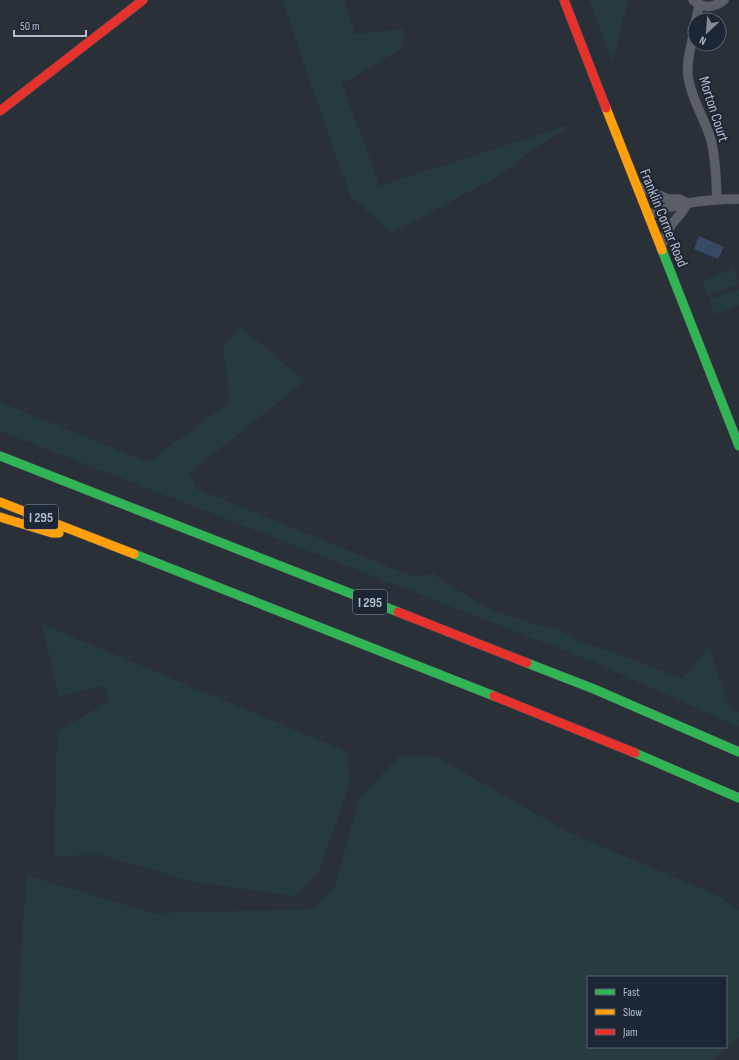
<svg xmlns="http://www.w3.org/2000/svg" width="739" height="1060" font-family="'Sofia Sans Condensed',sans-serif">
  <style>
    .green { fill: #273a3e; fill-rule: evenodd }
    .water { fill: #384963 }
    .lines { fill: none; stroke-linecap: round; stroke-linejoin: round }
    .street-casing { stroke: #484c53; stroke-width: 10 }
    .fast-casing { stroke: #484c53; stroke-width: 10 }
    .slow-casing { stroke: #484c53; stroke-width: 10 }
    .jam-casing { stroke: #484c53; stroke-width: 10 }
    .street { stroke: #5a5e66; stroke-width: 9 }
    .fast { stroke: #30b455; stroke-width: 9 }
    .slow { stroke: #ff9f0a; stroke-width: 9 }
    .jam { stroke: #e5322d; stroke-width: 9 }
    .labels { text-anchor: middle; stroke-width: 4; stroke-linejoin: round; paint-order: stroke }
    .shield { fill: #1d2633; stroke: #878f9c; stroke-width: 1 }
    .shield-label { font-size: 14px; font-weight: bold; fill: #b4bcc9 }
    .street-label { font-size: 15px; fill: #b4bcc9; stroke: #1d2633 }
  </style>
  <rect width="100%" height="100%" fill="#2a3038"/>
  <path class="green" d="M282 0H344L355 34 405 29 401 49 342 84 380 186 577 122 535 148 501 175 392 233 350 196Z
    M589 0H628L613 62Z
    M734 268 739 283 707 295 702 281Z
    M739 289V305L715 315 709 300Z
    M241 327 305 381 189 473 197 489 414 577 433 573 447 584 492 610 534 624 558 629 576 639 683 678 709 647 730 707 739 712V727L591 661 0 431V402L148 462 230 402 223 347Z
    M42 624 348 752 350 783 319 871 295 896 195 882 100 855 54 856 57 731 110 701 104 685 59 697Z
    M400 755 437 757 570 833 719 896 739 910V1037L712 1060H17V1030L26 875 153 913 312 909 335 886 359 799ZM588 977H726V1047H588Z"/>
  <path class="water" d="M699 236 724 247 718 259 694 249Z"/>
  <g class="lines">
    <defs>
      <path id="street" d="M693 0C703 9 714 8 724 0
        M696 20 699 5
        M695 28C692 43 686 61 688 76 691 99 705 119 711 140 716 159 716 180 717 199
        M637 186 668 199H679L687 203C683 214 676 217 670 227 665 234 663 241 661 249
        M648 215C677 202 708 199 739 199"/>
      <path id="fast" d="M662 250 739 446
        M0 456 398 612
        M134 554 494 696
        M527 663 594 689 739 752
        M635 753 739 798"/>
      <path id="slow" d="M606 108 662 250
        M0 502 134 554
        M0 517 52 533H59"/>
      <path id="jam" d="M564 0 606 108
        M0 111 143 0
        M398 612 527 663
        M494 696 635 753"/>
    </defs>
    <use href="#street" class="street-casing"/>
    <use href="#fast" class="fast-casing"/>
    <use href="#slow" class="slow-casing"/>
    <use href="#jam" class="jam-casing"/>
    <use href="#street" class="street"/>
    <use href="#fast" class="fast"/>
    <use href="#slow" class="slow"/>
    <use href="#jam" class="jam"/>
  </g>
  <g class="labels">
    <g class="shield">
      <rect x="24" y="505" width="34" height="24" rx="3"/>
      <rect x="353" y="590" width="34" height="24" rx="3"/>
    </g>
    <g class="shield-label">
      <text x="41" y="522">I 295</text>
      <text x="370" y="607">I 295</text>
    </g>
    <g class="street-label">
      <text transform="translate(714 109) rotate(72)" y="5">Morton Court</text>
      <text transform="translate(664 218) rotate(68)" y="5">Franklin Corner Road</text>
    </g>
  </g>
  <rect x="587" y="976" width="140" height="72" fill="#1d2633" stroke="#59626f"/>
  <rect x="595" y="989" width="20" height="6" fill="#30b455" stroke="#59626f"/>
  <text x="623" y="996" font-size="12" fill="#b4bcc9">Fast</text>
  <rect x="595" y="1009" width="20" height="6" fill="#ff9f0a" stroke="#59626f"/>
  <text x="623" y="1016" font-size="12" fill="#b4bcc9">Slow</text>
  <rect x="595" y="1029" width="20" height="6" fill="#e5322d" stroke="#59626f"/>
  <text x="623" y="1036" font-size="12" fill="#b4bcc9">Jam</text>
  <g transform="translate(707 32) rotate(206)"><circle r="19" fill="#1d2633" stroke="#59626f"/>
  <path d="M0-3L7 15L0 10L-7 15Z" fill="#848b96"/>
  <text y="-6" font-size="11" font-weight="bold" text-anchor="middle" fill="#b4bcc9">N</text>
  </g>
  <path d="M14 30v6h72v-6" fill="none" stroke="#b4bcc9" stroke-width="2"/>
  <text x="20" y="30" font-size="12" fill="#b4bcc9" stroke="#1d2633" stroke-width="3" paint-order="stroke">50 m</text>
</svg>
